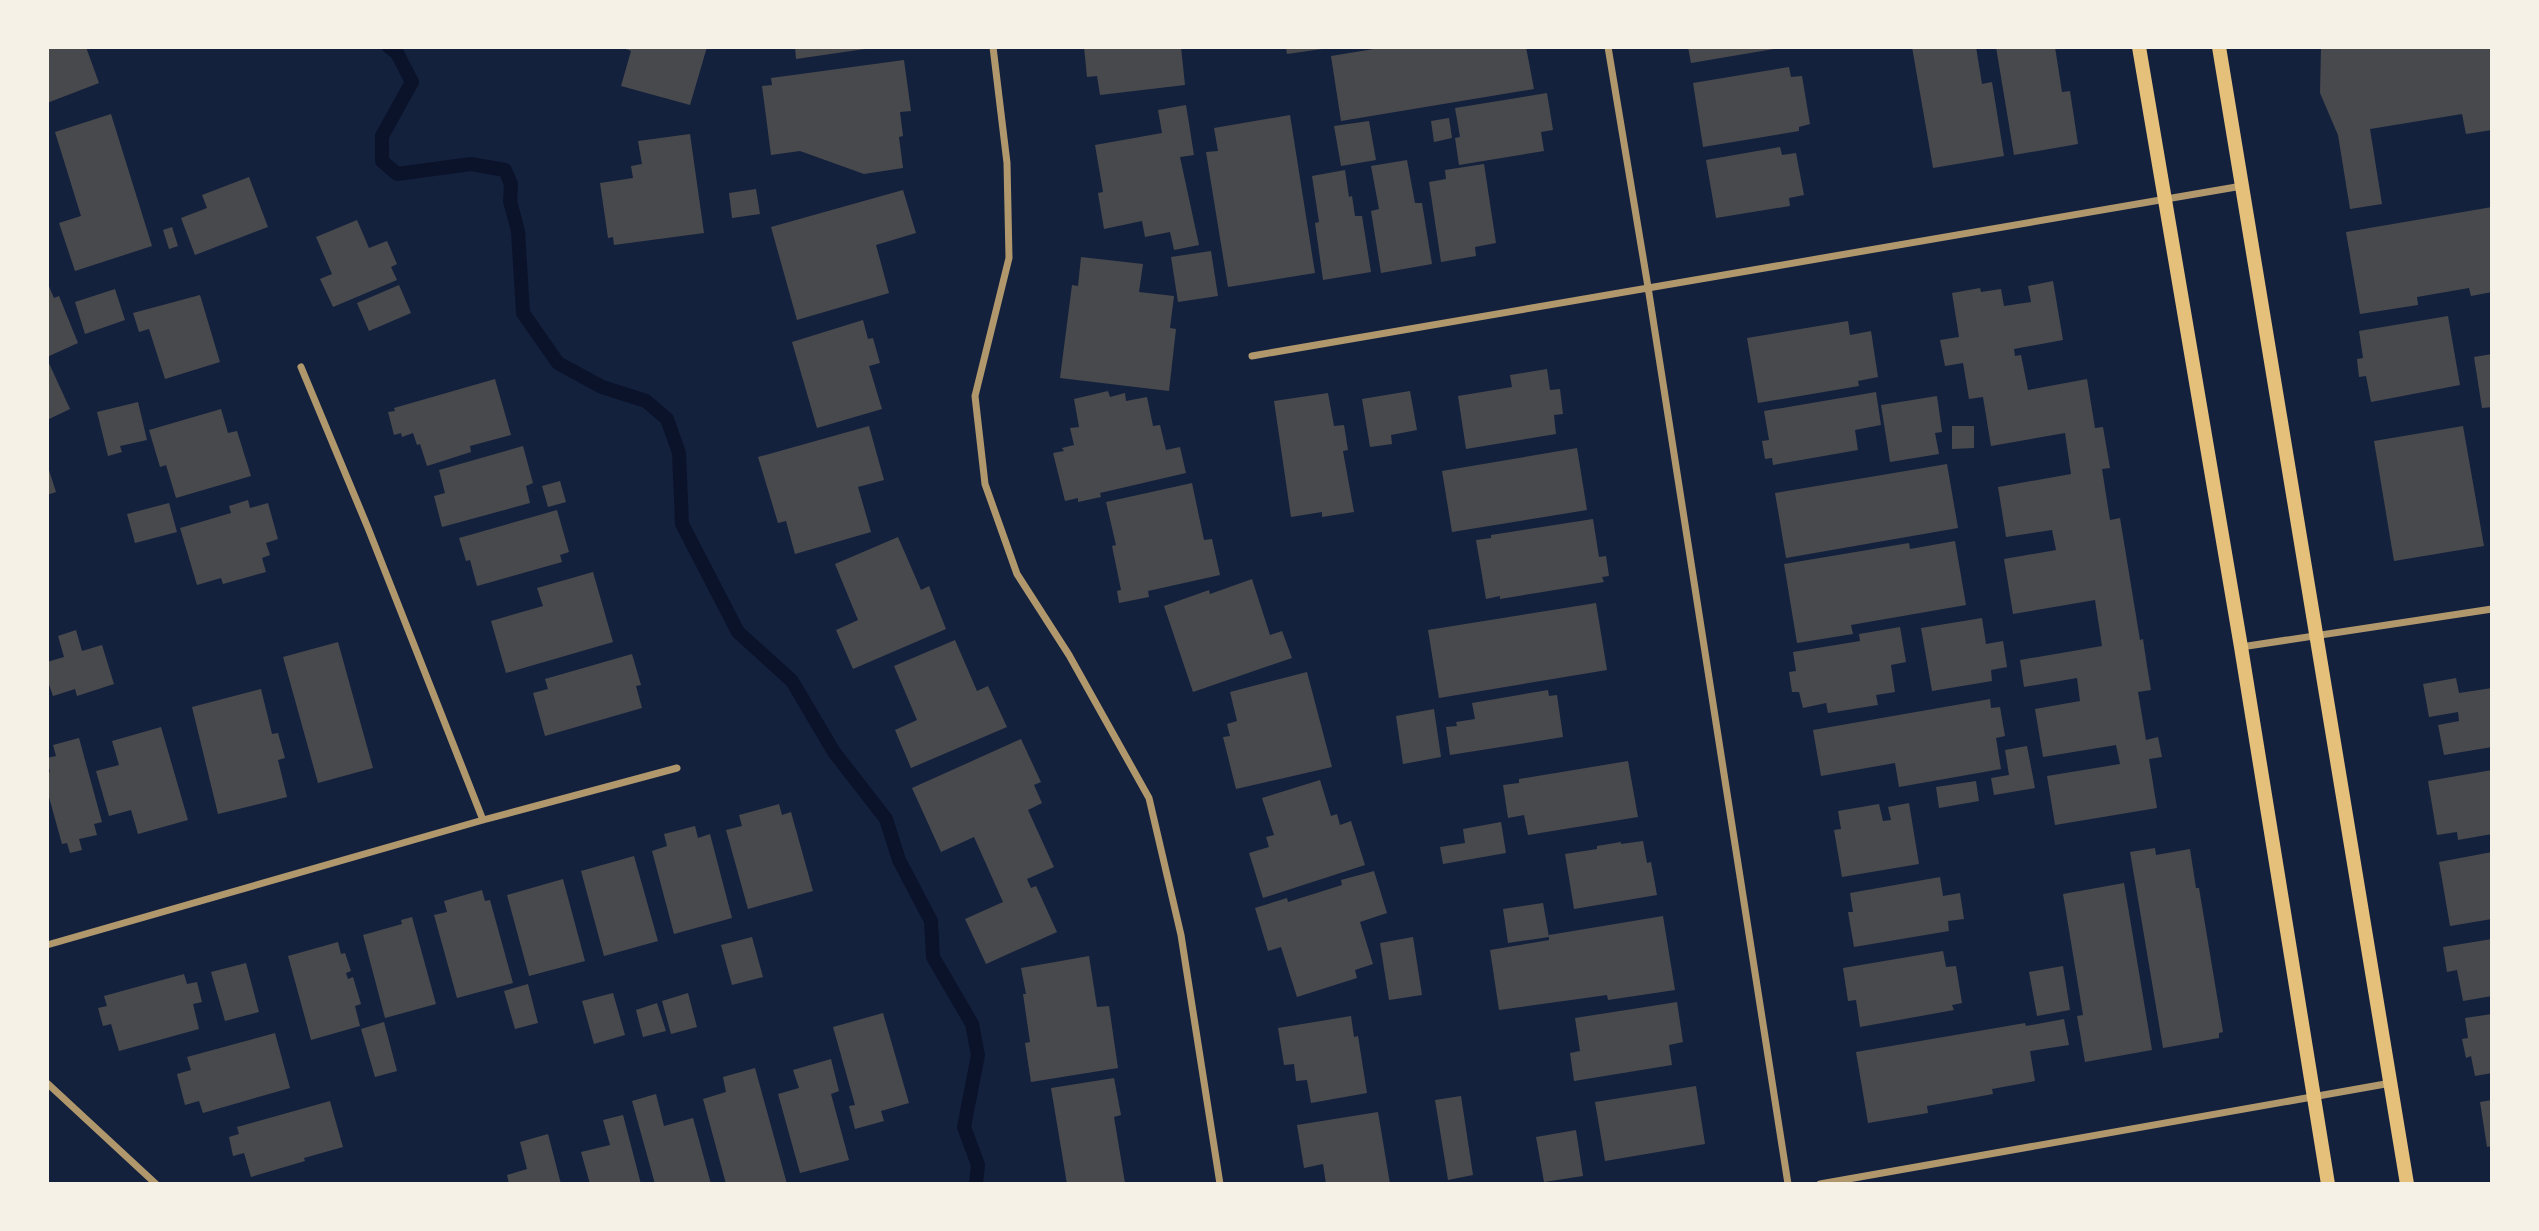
<svg xmlns="http://www.w3.org/2000/svg" width="2539" height="1231" font-family="Lato,sans-serif">
  <style>
    .lines { fill: none; stroke-linecap: round; stroke-linejoin: round }
    .stream { stroke: #0b132b; stroke-width: 14 }
    .building { fill: #48494c }
    .minor { stroke: #b1986c; stroke-width: 7 }
    .secondary { stroke: #e5c07b; stroke-width: 14 }
  </style>
  <rect width="100%" height="100%" fill="#14213d"/>
  <g class="lines">
    <path class="stream" d="M389 47 397 53 412 82 382 136V161L397 174 471 164 505 170 511 184 510 201 518 231 523 313 558 363 602 387 646 401 667 419 679 453 682 524 738 632 792 681 834 752 886 819 899 860 931 921 933 957 972 1024 978 1055 964 1127 978 1165 976 1184"/>
  </g>
  <path class="building" d="M47 47H86L99 83 47 103Z
    M621 47H707L690 105 621 86 631 51Z
    M795 47H865V49L796 59Z
    M1084 47H1181L1185 85 1100 95 1097 76 1087 77Z
    M1286 47H1322V49L1287 54Z
    M1386 47H1526L1534 89 1341 121 1331 56Z
    M1688 47H1774V49L1691 63Z
    M1912 47H1976L1982 84 1992 82 2004 156 1933 168Z
    M1996 47H2055L2062 92 2070 91 2078 144 2014 155Z
    M2321 47H2492V130L2466 134 2462 114 2370 129 2382 204 2350 209 2338 135 2320 93Z
    M904 60 911 111 900 112 903 136 899 137 903 168 864 174 800 151 771 155 762 86 772 85 771 78Z
    M1789 67 1791 77 1802 76 1810 124 1799 127V131L1703 147 1693 83Z
    M1547 93 1553 130 1541 132 1544 151 1459 165 1455 138 1460 137 1455 108Z
    M1186 105 1194 155 1180 157 1199 245 1174 250 1170 232 1145 237 1142 221 1104 229 1098 193 1103 192 1095 145 1162 133 1158 110Z
    M111 114 152 246 75 271 59 223 81 216 55 132Z
    M1290 115 1315 273 1228 287 1206 152 1218 151 1214 128Z
    M1449 118 1452 138 1434 142 1431 121Z
    M1369 121 1376 160 1341 166 1334 126Z
    M690 134 704 233 614 245 613 237 608 238 600 183 633 178 631 166 642 164 638 141Z
    M1780 147 1782 155 1796 153 1804 195 1789 198 1790 206 1716 218 1706 160Z
    M1407 160 1415 203H1422L1432 264 1381 273 1371 211 1379 209 1371 166Z
    M1484 164 1496 243 1475 247 1476 256 1441 262 1429 182 1446 179 1445 170Z
    M1345 170 1349 197 1352 196 1355 216H1362L1371 272 1323 280 1315 223 1319 222 1312 176Z
    M249 177 268 227 195 255 181 218 207 208 202 195Z
    M756 189 760 214 732 218 729 193Z
    M903 190 916 233 876 245 889 293 797 320 771 227Z
    M2492 207V292L2471 296 2469 288 2417 297 2418 305 2360 314 2346 232Z
    M357 220 369 248 387 241 397 264 391 267 397 280 333 307 320 279 332 274 316 237Z
    M172 227 178 246 169 249 163 230Z
    M1211 251 1218 296 1178 302 1171 257Z
    M1081 257 1143 264 1139 292 1174 296 1170 328 1176 329 1169 391 1060 378 1072 285 1078 286Z
    M2053 281 2063 340 2014 349 2015 356 2021 355 2028 390 2087 379 2095 428 2103 427 2110 468 2102 469 2110 520 2120 518 2140 640 2143 639 2147 666 2151 690 2138 692 2146 740 2158 737 2162 757 2149 759 2157 808 2055 825 2047 776 2120 764 2116 745 2043 757 2035 709 2080 701 2077 678 2024 687 2020 660 2102 646 2095 600 2013 614 2004 559 2056 550 2052 530 2006 537 1998 487 2071 474 2065 433 1991 446 1983 397 1969 399 1963 363 1945 366 1940 340 1959 337 1952 293 1980 288 1981 292 2001 289 2004 306 2031 302 2028 286Z
    M47 282 54 298 59 296 78 343 47 357Z
    M399 285 411 313 369 331 357 303Z
    M115 289 125 320 85 334 75 302Z
    M200 295 220 362 165 379 149 329 139 332 133 313Z
    M2448 316 2460 385 2371 402 2366 376 2359 377 2357 359 2363 358 2359 331Z
    M863 320 868 339 873 338 880 363 869 366 882 409 817 428 792 342Z
    M1848 321 1850 335 1871 331 1878 377 1858 381 1859 386 1758 403 1747 338Z
    M2492 354V407L2482 408 2474 357Z
    M47 359 70 409 47 420Z
    M1547 369 1550 390 1560 389 1563 414 1554 415 1556 434 1466 449 1458 396 1512 387 1510 375Z
    M495 379 511 435 470 446 471 452 427 466 420 444 417 445 413 433 402 437 401 433 394 435 388 412 395 411 394 408Z
    M1108 391 1110 397 1125 393 1126 401 1147 397 1153 426 1160 425 1166 450 1180 447 1186 473 1100 493 1101 497 1078 502V498L1065 501 1053 453 1064 451 1062 448 1074 445 1070 428 1079 427 1074 399Z
    M1410 391 1417 430 1391 435 1392 444 1370 447 1362 399Z
    M1876 392 1881 425 1855 430 1858 450 1773 465 1772 458 1765 459 1762 441 1769 440 1764 411Z
    M1328 393 1334 426 1344 425 1348 450 1343 451 1354 512 1322 517V512L1291 517 1274 401Z
    M1937 396 1942 432 1935 433 1939 454 1890 462 1881 405Z
    M138 402 147 440 120 446 122 452 108 456 97 412Z
    M221 409 228 433 237 431 251 476 176 498 166 465 160 467 149 430Z
    M869 426 884 480 858 487 871 532 795 554 786 521 778 523 758 457Z
    M1952 426H1974V448L1952 449Z
    M2463 426 2484 546 2394 561 2374 441Z
    M523 446 533 483 526 486 530 503 442 527 434 496 445 493 439 470Z
    M1577 448 1587 510 1452 532 1442 471Z
    M47 464 56 492 47 495Z
    M1947 464 1958 528 1786 558 1775 493Z
    M560 481 566 502 548 507 542 486Z
    M1192 483 1204 540 1212 539 1220 575 1148 591 1149 597 1119 603 1117 591 1121 590 1112 546 1116 545 1106 502Z
    M248 500 250 508 268 503 278 539 266 543 270 555 262 558 266 572 223 584 221 578 197 585 180 528 231 513 229 506Z
    M169 503 177 532 135 543 127 514Z
    M557 510 569 552 560 555 562 562 477 586 470 560 466 561 459 538Z
    M1593 519 1599 557 1606 556 1609 576 1602 577 1604 582 1500 599V596L1486 599 1476 540 1491 538V535Z
    M898 537 921 590 929 586 946 629 853 669 836 630 858 620 835 564Z
    M1955 541 1966 605 1851 625 1853 634 1797 643 1784 564 1909 543 1910 549Z
    M593 572 613 642 506 673 491 621 543 606 537 588Z
    M1252 579 1270 635 1282 631 1292 658 1193 692 1164 606 1209 590 1210 594Z
    M1596 603 1607 670 1439 698 1428 630Z
    M1982 618 1986 644 2003 641 2007 667 1991 670 1992 681 1932 691 1921 628Z
    M1900 627 1906 662 1891 665 1895 692 1876 695 1878 705 1828 713 1826 703 1803 708 1799 692H1792L1789 672 1796 671 1793 652 1860 641 1859 634Z
    M76 630 82 651 102 645 114 684 77 696 75 689 53 696 47 679V662L64 657 58 636Z
    M955 640 977 691 988 686 1007 727 911 768 895 730 917 720 894 666Z
    M338 642 373 768 318 783 283 657Z
    M632 654 641 685 636 686 642 708 545 736 533 693 548 689 545 679Z
    M1307 672 1332 767 1236 789 1223 737 1230 736 1227 724 1237 721 1230 692Z
    M2456 678 2459 693 2492 688V747L2444 755 2438 725 2459 721 2458 712 2429 717 2423 684Z
    M261 689 272 734 278 733 285 758 278 760 287 797 218 814 192 707Z
    M1548 690 1549 696 1557 695 1563 737 1450 755 1446 727 1457 726 1456 722 1475 719 1472 703Z
    M1990 699 1991 708 2000 707 2005 736 1996 738 2001 769 1899 787 1895 763 1821 776 1813 730Z
    M1434 709 1441 757 1403 764 1396 716Z
    M161 727 188 820 138 834 131 810 109 816 96 771 119 765 112 741Z
    M79 738 102 822 94 824 97 835 79 839 82 850 70 853 67 843 62 844 47 790V773L50 772 47 758 56 756 53 745Z
    M1021 739 1041 782 1034 785 1042 803 1028 810 1054 867 1027 879 1031 888 1036 886 1057 932 986 964 965 919 1003 902 974 837 941 852 912 788Z
    M2027 746 2035 788 1994 795 1991 778 2009 775 2005 750Z
    M1628 761 1638 817 1528 835 1524 815 1508 818 1503 785 1519 783V779Z
    M2492 770V834L2458 840 2457 832 2437 835 2428 781Z
    M1320 780 1331 816 1337 814 1340 825 1351 821 1365 865 1263 898 1249 853 1269 847 1266 837 1274 835 1262 798Z
    M1976 781 1979 801 1939 808 1936 787Z
    M1909 803 1919 864 1842 877 1834 830 1841 829 1838 811 1879 804 1883 821 1891 820 1888 807Z
    M779 804 782 815 791 812 813 891 748 909 726 830 742 826 739 815Z
    M1501 822 1506 853 1443 864 1440 847 1465 843 1463 829Z
    M695 826 698 838 710 834 732 918 674 934 652 851 667 846 664 834Z
    M1643 841 1647 863 1651 862 1657 895 1574 909 1565 854 1597 849V846L1621 842V844Z
    M2155 848 2156 855 2190 849 2196 888H2199L2223 1032 2219 1033V1038L2163 1048 2130 852Z
    M2492 852V919L2450 926 2439 862Z
    M634 856 658 941 604 956 581 871Z
    M1374 871 1387 913 1360 922 1373 964 1355 970 1357 978 1297 997 1281 947 1268 951 1255 908 1287 898 1288 902 1342 885 1341 880Z
    M1940 877 1943 896 1960 893 1964 919 1948 921 1949 931 1854 947 1848 912H1853L1850 893Z
    M563 879 585 961 529 976 507 895Z
    M2124 883 2152 1050 2085 1062 2077 1016 2083 1015 2063 894Z
    M482 890 485 901 490 900 513 983 457 998 434 915 447 912 444 901Z
    M1543 903 1549 937 1508 943 1503 909Z
    M1663 916 1675 990 1608 1000 1607 995 1499 1010 1490 950 1549 940V942V935Z
    M412 917 436 1004 385 1018 363 935 402 924 401 920Z
    M752 937 763 977 732 985 721 945Z
    M1413 937 1422 995 1389 1000 1380 943Z
    M2492 939V996L2463 1001 2457 970 2447 972 2443 947Z
    M338 942 341 954 345 953 351 971 346 973 348 979 353 977 361 1004 355 1006 360 1026 311 1040 288 956Z
    M1943 951 1946 967 1956 966 1962 1003 1952 1005 1954 1010 1860 1027 1856 1000 1848 1001 1843 968Z
    M1089 956 1097 1007 1109 1006 1118 1068 1031 1082 1025 1043 1030 1042 1023 994H1026L1021 968Z
    M246 963 259 1012 225 1021 211 972Z
    M2063 966 2070 1010 2037 1016 2029 972Z
    M184 974 187 984 197 982 202 1002 193 1004 199 1029 119 1051 111 1024 103 1026 98 1008 107 1006 104 996Z
    M528 984 538 1023 515 1029 504 991Z
    M613 993 625 1035 594 1044 582 1001Z
    M688 993 697 1027 671 1034 662 1001Z
    M1677 1002 1683 1042 1669 1045 1672 1065 1574 1081 1570 1053 1580 1051 1575 1018Z
    M657 1003 666 1031 643 1037 636 1010Z
    M883 1013 909 1103 881 1111 884 1121 855 1129 849 1106 855 1105 833 1027Z
    M2492 1014V1073L2475 1076 2471 1056 2466 1058 2462 1039 2468 1038 2465 1018Z
    M1351 1016 1354 1037 1358 1036 1367 1093 1311 1103 1307 1080 1296 1081 1294 1064 1284 1065 1278 1028Z
    M2064 1019 2069 1045 2030 1051 2035 1081 1992 1089 1993 1094 1927 1106 1928 1113 1868 1123 1856 1052 2025 1023 2026 1026Z
    M384 1022 397 1071 375 1077 361 1029Z
    M275 1033 290 1088 203 1113 199 1101 185 1105 177 1074 191 1070 187 1057Z
    M831 1059 839 1091 831 1094 849 1160 800 1173 778 1094 799 1088 793 1070Z
    M755 1068 787 1184H726L703 1099 726 1092 723 1077Z
    M1114 1078 1121 1115 1114 1117 1125 1183 1067 1184 1051 1088Z
    M1696 1086 1705 1144 1605 1161 1595 1102Z
    M656 1094 664 1126 693 1118 711 1184H655L632 1101Z
    M1461 1096 1473 1175 1448 1180 1435 1100Z
    M2492 1100V1146L2487 1147 2480 1102Z
    M330 1101 343 1147 304 1158 305 1161 251 1177 244 1153 233 1156 229 1137 239 1134 237 1127Z
    M1378 1112 1390 1184H1326L1323 1164 1304 1168 1297 1125Z
    M623 1115 641 1184H590L581 1152 610 1145 603 1120Z
    M1576 1130 1583 1176 1544 1182 1536 1137Z
    M548 1134 561 1184H509L507 1175 527 1169 520 1142Z"/>
  <g class="lines">
    <path class="minor" d="M993 47 1007 163 1009 258 975 396 985 484 1017 574 1069 655 1149 798 1181 935 1220 1184
      M1608 47 1648 287 1788 1184
      M1252 356 2242 186
      M301 367 368 528 483 820
      M2241 647 2492 609
      M47 945 483 820 677 768
      M47 1083 156 1184
      M1820 1184 2391 1083"/>
    <path class="secondary" d="M2139 47 2241 647 2328 1184
      M2219 47 2407 1184"/>
  </g>
  <rect width="2539" height="1231" fill="none" stroke="#f6f1e7" stroke-width="98"/>
</svg>
